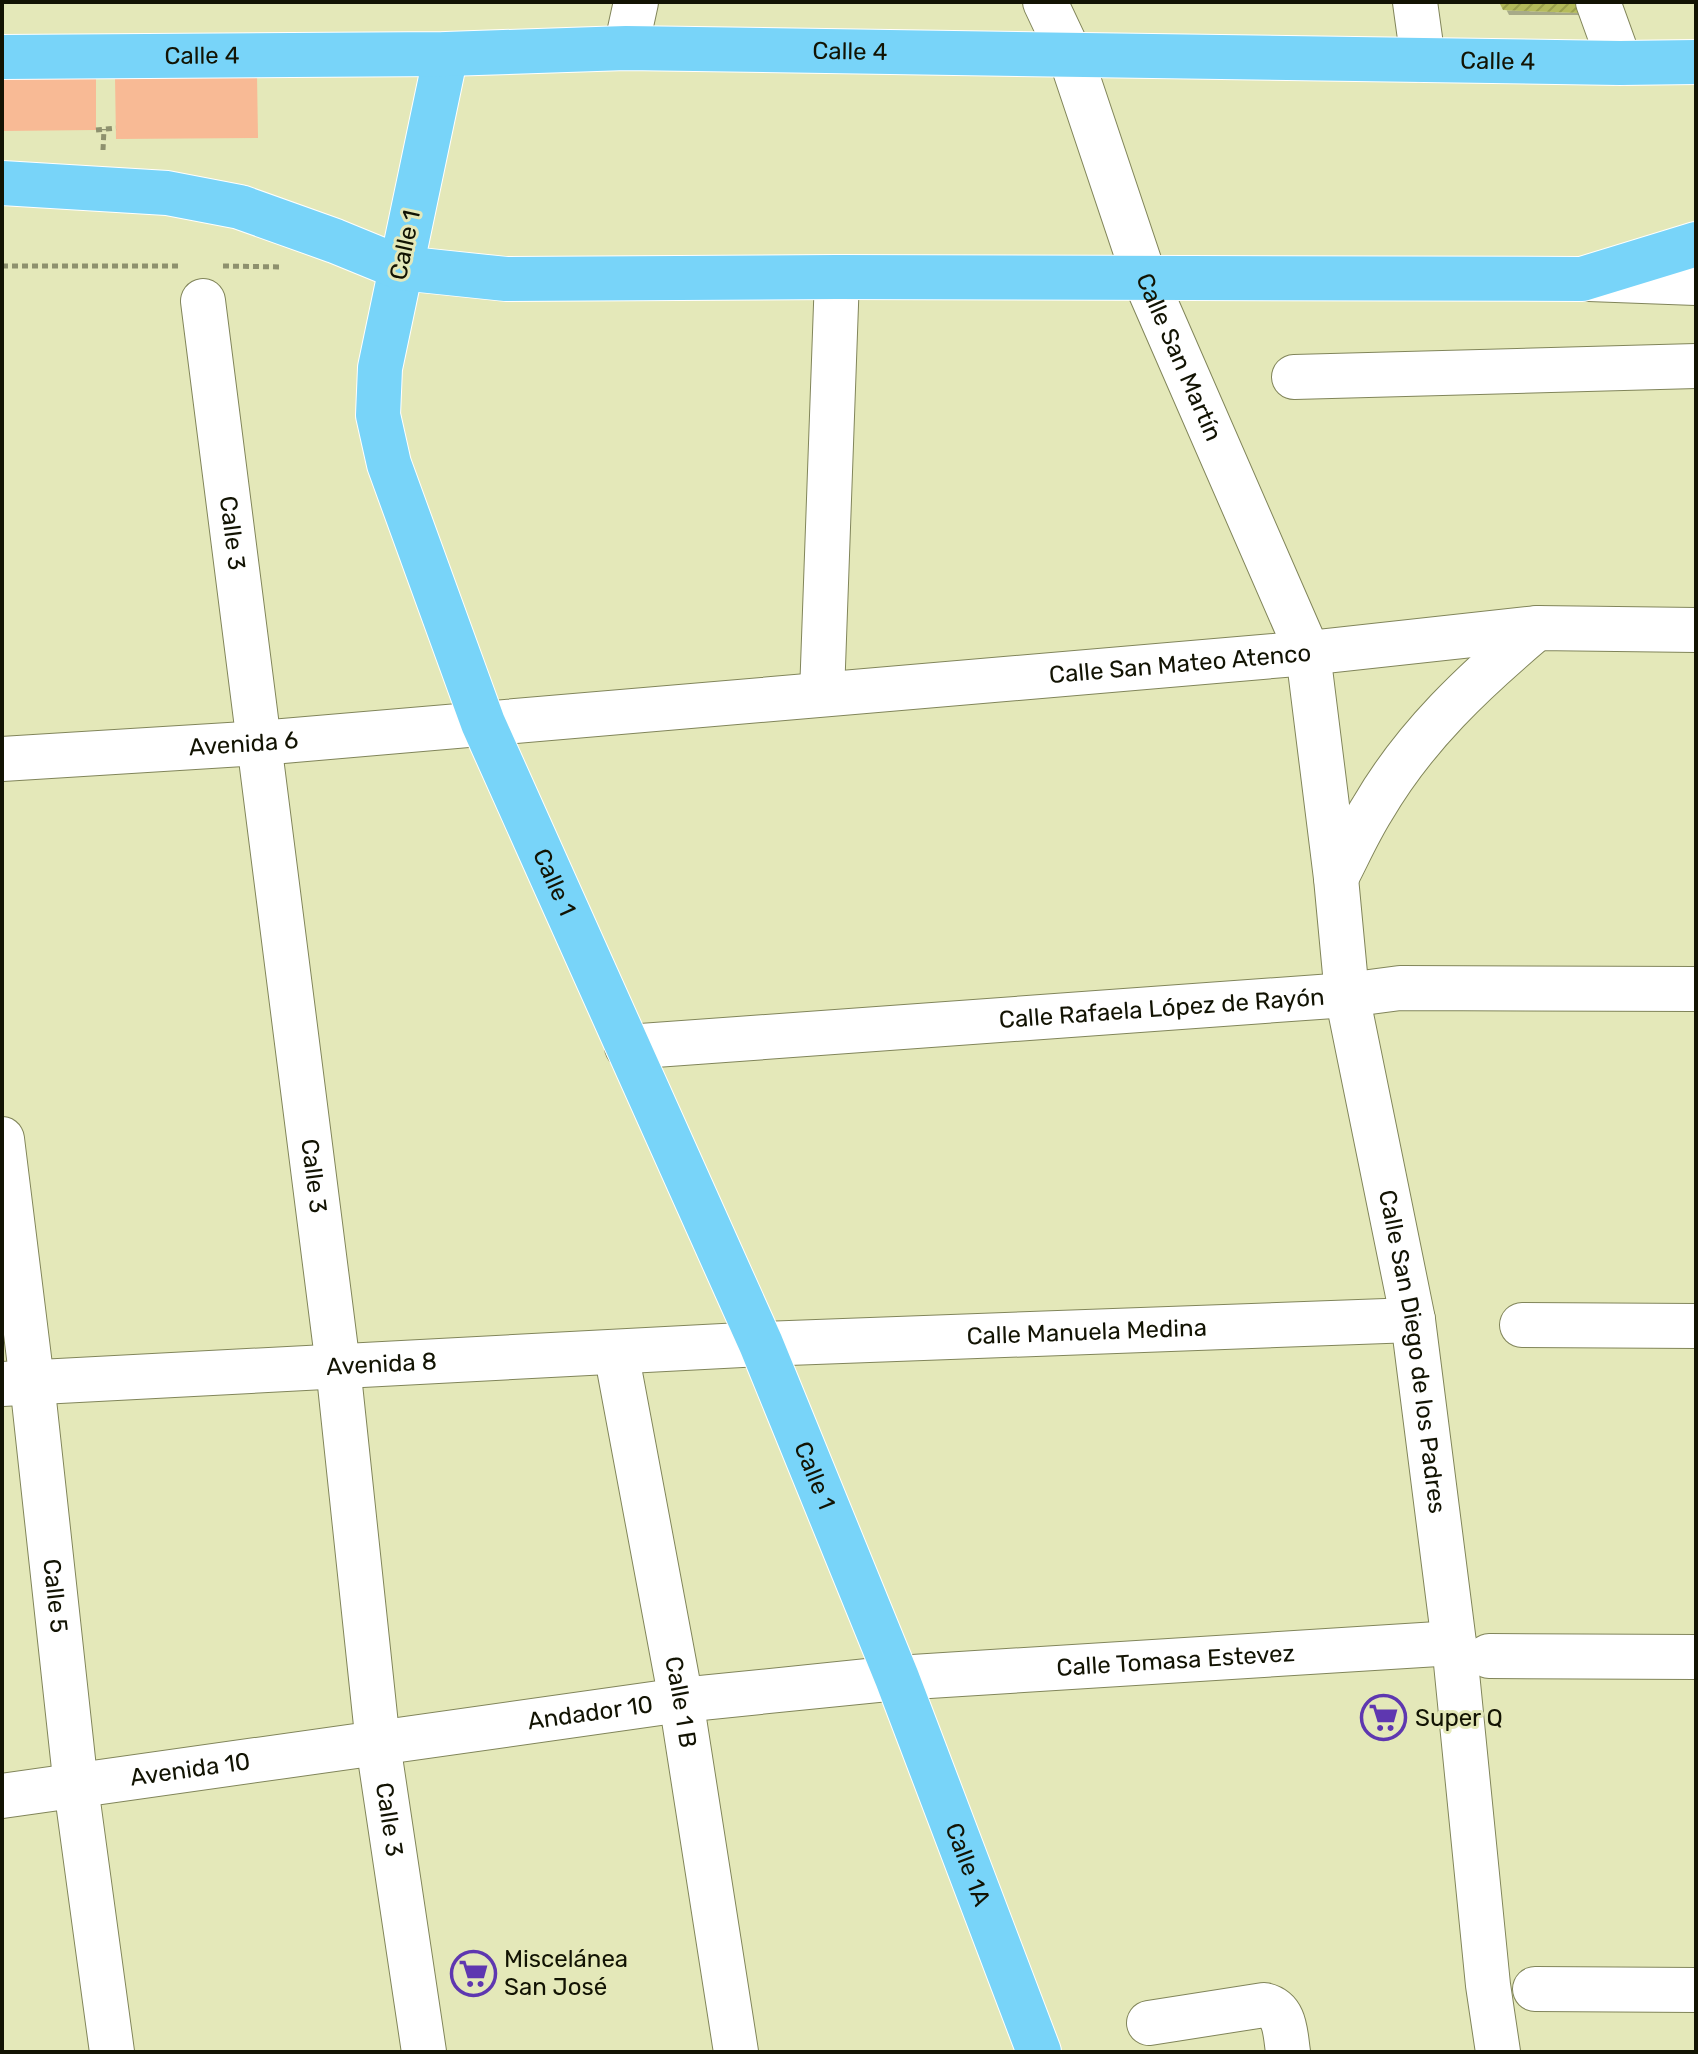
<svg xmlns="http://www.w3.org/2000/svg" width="1698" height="2054" font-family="Rubik,sans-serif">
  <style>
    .pitch { fill: #f8ba95 }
    .building { fill: url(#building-hatch); filter: url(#shadow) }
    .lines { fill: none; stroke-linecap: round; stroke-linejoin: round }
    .minor-casing { stroke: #81855a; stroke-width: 46 }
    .major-casing { stroke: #fff; stroke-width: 46 }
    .path { stroke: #8e916e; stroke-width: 5; stroke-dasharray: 6 4; stroke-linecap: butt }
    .minor { stroke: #fff; stroke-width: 44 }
    .major { stroke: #78d4f9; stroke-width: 44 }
    .labels { text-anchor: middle; stroke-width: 6; stroke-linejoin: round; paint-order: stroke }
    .street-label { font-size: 24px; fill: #121303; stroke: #e4e8b9 }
    .poi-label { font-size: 24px; fill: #121303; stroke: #e4e8b9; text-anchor: start }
  </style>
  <defs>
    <pattern id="building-hatch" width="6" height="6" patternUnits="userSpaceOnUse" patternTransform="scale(2)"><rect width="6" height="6" fill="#b5bc5b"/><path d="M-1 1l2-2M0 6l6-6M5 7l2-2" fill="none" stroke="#9ba14e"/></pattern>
    <filter id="shadow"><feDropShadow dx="7" dy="7" stdDeviation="0" flood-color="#0004"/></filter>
  </defs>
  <rect width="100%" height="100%" fill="#e4e8b9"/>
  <path class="pitch" d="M257 75 258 138 116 139 115 77Z
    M96 76V130L2 131V77Z"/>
  <path class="building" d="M1499 2H1581V13L1503 10Z"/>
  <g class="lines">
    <defs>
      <g id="minor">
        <path id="s1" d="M1045 2 1070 55 1145 279 1308 653 1336 878 1347 995 1413 1320 1454 1643 1488 1985 1498 2052"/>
        <path d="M1415 2 1423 60"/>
        <path d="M1598 2 1620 63"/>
        <path d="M626 48 636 2"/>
        <path d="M1589 279 1696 283"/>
        <path id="s2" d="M203 301 338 1366 378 1744 424 2052"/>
        <path d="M1294 377 1696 366"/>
        <path d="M822 694 837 277"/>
        <path id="s3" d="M2 759 260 743 1308 653 1537 628 1696 630"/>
        <path d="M1336 878C1348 855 1359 830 1373 808 1415 736 1474 681 1537 628"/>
        <path id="s4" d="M627 1047 1347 995 1400 988 1696 989"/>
        <path id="s5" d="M2 1139 32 1382 76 1787 112 2052"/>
        <path d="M1522 1325 1696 1326"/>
        <path id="s6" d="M616 1352 681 1700 736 2052"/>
        <path id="s7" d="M2 1384 761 1344 1413 1320"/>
        <path d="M1489 1656 1696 1657"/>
        <path id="s8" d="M2 1796 681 1700 897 1678 1454 1643"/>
        <path d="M1535 1989 1696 1990"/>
        <path d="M1149 2023 1264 2005C1286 2010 1285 2032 1288 2052"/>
      </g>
      <g id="major">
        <path id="s9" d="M446 54 380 368 378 415 389 464 483 723 761 1344 897 1678 1039 2052"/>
        <path id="s10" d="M2 57 446 54 626 48 1620 63 1696 62"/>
        <path d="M2 183 167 193 240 207 335 241 401 268 506 279 837 277 1582 279 1696 244"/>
      </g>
    </defs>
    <use href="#minor" class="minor-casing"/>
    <use href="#major" class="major-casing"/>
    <path class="path" d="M96 130 116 128
      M103 150 104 129
      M2 266H181
      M223 266 281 267"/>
    <use href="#minor" class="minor"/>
    <use href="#major" class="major"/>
  </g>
  <defs>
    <symbol id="supermarket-ring" viewBox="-11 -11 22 22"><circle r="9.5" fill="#e4e8b9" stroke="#5e37b0" stroke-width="1.5"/><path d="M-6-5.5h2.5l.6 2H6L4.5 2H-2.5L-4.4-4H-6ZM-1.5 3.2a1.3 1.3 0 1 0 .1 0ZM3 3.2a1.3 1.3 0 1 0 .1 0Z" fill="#5e37b0"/></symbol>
  </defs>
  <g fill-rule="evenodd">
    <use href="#supermarket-ring" x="1358" y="1692" width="51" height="51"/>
    <use href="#supermarket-ring" x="448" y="1948" width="51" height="51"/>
  </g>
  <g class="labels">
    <g class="street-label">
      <text dy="8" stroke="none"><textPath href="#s10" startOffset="848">Calle 4</textPath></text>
      <text dy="8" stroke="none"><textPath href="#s10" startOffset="200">Calle 4</textPath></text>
      <text dy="8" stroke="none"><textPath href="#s10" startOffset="1496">Calle 4</textPath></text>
      <text transform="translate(405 245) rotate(-78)" y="8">Calle 1</text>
      <text dy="8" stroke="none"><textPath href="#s1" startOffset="380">Calle San Martín</textPath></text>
      <text dy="8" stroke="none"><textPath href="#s2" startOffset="234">Calle 3</textPath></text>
      <text dy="8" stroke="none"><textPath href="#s3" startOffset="1182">Calle San Mateo Atenco</textPath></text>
      <text dy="8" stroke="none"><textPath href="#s3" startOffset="242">Avenida 6</textPath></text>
      <text dy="8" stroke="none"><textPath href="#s9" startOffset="868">Calle 1</textPath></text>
      <text dy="8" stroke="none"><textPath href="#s4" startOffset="536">Calle Rafaela López de Rayón</textPath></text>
      <text dy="8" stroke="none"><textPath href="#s2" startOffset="882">Calle 3</textPath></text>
      <text dy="8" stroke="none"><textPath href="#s7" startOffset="1086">Calle Manuela Medina</textPath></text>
      <text dy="8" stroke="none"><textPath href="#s1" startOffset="1410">Calle San Diego de los Padres</textPath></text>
      <text dy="8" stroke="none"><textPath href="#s7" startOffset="380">Avenida 8</textPath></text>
      <text dy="8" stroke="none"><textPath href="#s9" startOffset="1516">Calle 1</textPath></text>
      <text dy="8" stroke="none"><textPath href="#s5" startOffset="460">Calle 5</textPath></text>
      <text dy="8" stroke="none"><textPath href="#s8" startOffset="1182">Calle Tomasa Estevez</textPath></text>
      <text dy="8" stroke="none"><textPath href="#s6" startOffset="356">Calle 1 B</textPath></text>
      <text dy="8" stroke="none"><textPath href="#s8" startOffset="594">Andador 10</textPath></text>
      <text dy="8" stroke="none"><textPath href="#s8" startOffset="190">Avenida 10</textPath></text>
      <text dy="8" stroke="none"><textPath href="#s2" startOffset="1530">Calle 3</textPath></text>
      <text dy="8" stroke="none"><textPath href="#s9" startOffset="1934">Calle 1A</textPath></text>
    </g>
    <g class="poi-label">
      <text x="1415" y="1726">Super Q</text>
      <text x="504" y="1967">Miscelánea<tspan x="504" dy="28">San José</tspan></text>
    </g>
  </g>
  <rect width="1698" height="2054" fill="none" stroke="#121303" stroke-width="8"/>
</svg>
